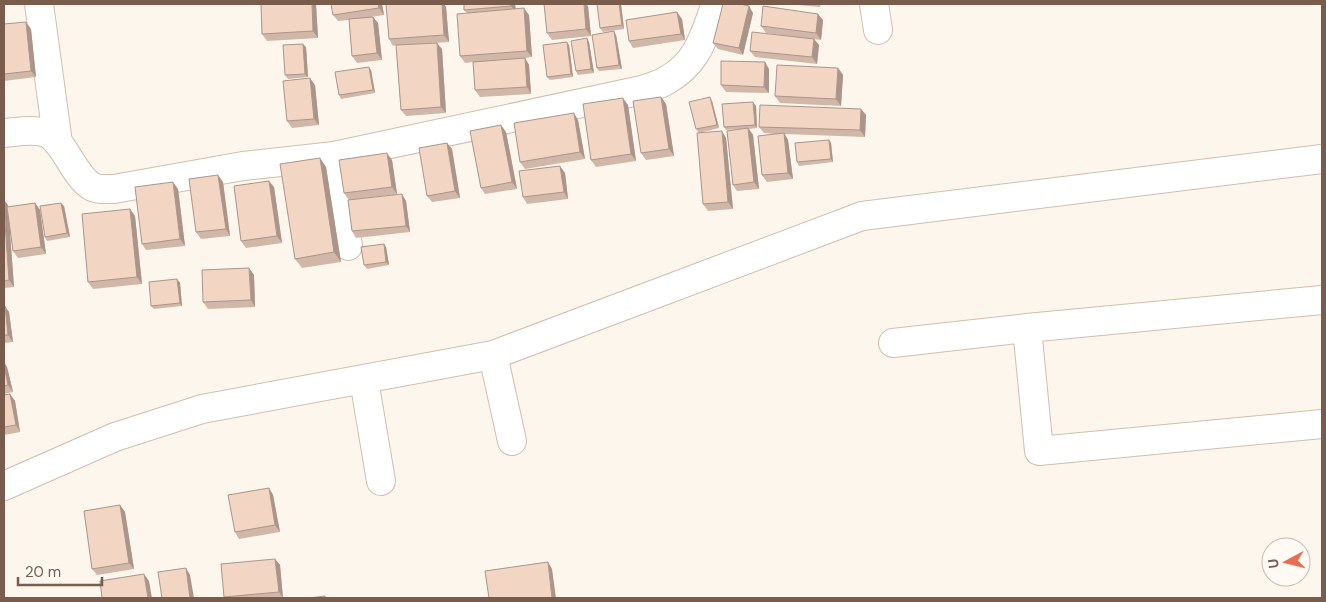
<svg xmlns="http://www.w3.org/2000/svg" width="1326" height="602" font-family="'DM Sans',sans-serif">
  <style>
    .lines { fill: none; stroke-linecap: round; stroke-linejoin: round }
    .minor-casing { stroke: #d1beb0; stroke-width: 30 }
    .minor { stroke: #fff; stroke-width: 28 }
    .wall { fill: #d1b7a8 }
    .shaded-wall { fill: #aa9588 }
    .building { fill: #f3d5c3; stroke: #aa9588 }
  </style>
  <rect width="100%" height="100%" fill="#fdf6ec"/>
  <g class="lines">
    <defs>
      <path id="minor" d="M39 4 58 143
        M874 4 878 30
        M4 133C16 132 31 129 43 132 63 136 72 174 91 186 97 190 107 189 114 189L243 166 334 156 642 90C650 87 660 85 667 80 699 62 704 35 716 4
        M334 156 348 246
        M1027 328 1039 451 1322 424
        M893 343 1027 328 1322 300
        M493 355 512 441
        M364 380 381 481
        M4 486 115 437 202 409 493 355 862 216 1322 159"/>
    </defs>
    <use href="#minor" class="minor-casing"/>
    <use href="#minor" class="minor"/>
  </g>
  <path class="wall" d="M261 4H316L318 38 267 41 262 34Z
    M382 4 384 15 364 18 373 17 378 23 382 60 357 63 352 56 349 20 338 21 333 15Z
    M515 4 516 9 529 15 532 57 525 58 529 65 531 94 480 97 475 90 473 62 465 63 460 56 467 13 464 10Z
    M621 4 624 29 603 32 600 28Z
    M786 4H821L820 7Z
    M588 6 591 36 552 40 547 33Z
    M446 7 449 42 404 45 442 49 446 113 406 116 401 110 396 45 393 46 389 39Z
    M753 13 743 55 718 49 713 43Z
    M682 19 685 40 633 48 629 41Z
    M823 20 821 40 814 39 819 45 817 64 755 57 750 51 796 37 766 33 761 26Z
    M4 24 31 29 36 77 4 81Z
    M616 35 622 69 599 71 597 68Z
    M589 42 594 73 578 75 576 71Z
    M569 45 573 77 550 80 547 77Z
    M306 47 308 77 288 79 285 75Z
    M838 68 843 75 841 106 780 103 775 96Z
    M769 69V93L726 92 721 85Z
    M371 70 375 93 341 99 339 95Z
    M315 85 319 125 292 128 287 121Z
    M661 97 666 104 674 156 646 160 641 153Z
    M712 101 719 128 699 133 696 129Z
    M628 105 636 161 596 167 591 160Z
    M756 106 757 128 749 129 753 135 759 189 737 191 733 185 740 129 726 130 724 127Z
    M861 109 866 115 865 137 785 134 788 140 793 179 767 182 762 175 775 134 764 133 759 127Z
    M578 120 585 159 525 169 520 162Z
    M506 132 517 189 485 194 481 188Z
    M726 138 733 209 708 211 703 204Z
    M829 140 831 143 833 162 799 166 797 162Z
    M447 143 452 149 460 198 432 202 427 196Z
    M320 158 326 167 341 262 302 268 295 259Z
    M392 160 397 194 349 200 344 193Z
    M565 173 568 199 527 204 523 197Z
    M218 175 223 182 230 236 201 239 196 232Z
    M274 187 282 243 246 248 241 241Z
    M178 189 185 246 146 250 142 244Z
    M4 200 8 205V207L35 203 40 210 46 254 18 258 13 251 9 221 14 287 4 288Z
    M406 201 410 232 356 238 352 231Z
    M64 206 70 237 47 241 45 237Z
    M130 209 135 216 142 284 93 289 88 282Z
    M384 244 386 247 389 265 367 269 364 265Z
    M249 268 254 275 255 307 208 309 203 302Z
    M177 279 180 283 182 306 154 309 151 306Z
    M4 306 9 312 13 342 4 343Z
    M4 362 7 367 13 392 4 394Z
    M10 394 15 401 20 432 4 435V395Z
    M269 488 273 495 280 532 239 539 235 532Z
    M120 505 125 512 134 569 97 575 92 569Z
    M275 559 280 565 283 598H225L224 597Z"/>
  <path class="shaded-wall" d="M312 4H316L318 38 313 31Z
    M378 4H382L384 15 379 8Z
    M442 4H444L446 7 449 42 444 35Z
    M511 4H515L516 12 511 6Z
    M584 4H586L588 6 591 36 586 29Z
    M619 4H621L624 29 622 25Z
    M749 6 753 13 743 55 739 48Z
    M524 8 529 15 532 57 527 51Z
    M677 12 682 19 685 40 681 34Z
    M818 14 823 20 821 40 816 33Z
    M373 17 378 23 382 60 377 53Z
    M26 22 31 29 36 77 31 71Z
    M614 31 616 35 622 69 619 65Z
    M587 38 589 42 594 73 591 69Z
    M814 39 819 45 817 64 812 57Z
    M567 42 569 45 573 77 571 74Z
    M437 43 442 49 446 113 441 107Z
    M303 44 306 47 308 77 305 74Z
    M525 58 529 65 531 94 527 87Z
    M765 62 769 69V93L764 87Z
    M369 67 371 70 375 93 373 90Z
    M838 68 843 75 841 106 836 99Z
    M310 78 315 85 319 125 314 119Z
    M661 97 666 104 674 156 669 149Z
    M710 97 712 101 719 128 717 125Z
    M623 98 628 105 636 161 631 154Z
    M753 102 756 106 757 128 755 125Z
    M861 109 866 115 865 137 860 130Z
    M574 113 578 120 585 159 580 152Z
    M501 125 506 132 517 189 512 182Z
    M748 128 753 135 759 189 754 182Z
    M722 131 726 138 733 209 728 202Z
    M784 133 788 140 793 179 788 173Z
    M829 140 831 143 833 162 831 159Z
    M447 143 452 149 460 198 455 191Z
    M387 153 392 160 397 194 392 187Z
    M320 158 326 167 341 262 334 252Z
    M560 166 565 173 568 199 564 192Z
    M218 175 223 182 230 236 226 229Z
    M269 181 274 187 282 243 277 236Z
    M173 182 178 189 185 246 180 239Z
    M402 194 406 201 410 232 406 226Z
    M4 200 8 205 14 287 9 280Z
    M35 203 40 210 46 254 41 247Z
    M61 203 64 206 70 237 67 233Z
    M130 209 135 216 142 284 137 277Z
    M384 244 386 247 389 265 386 262Z
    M249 268 254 275 255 307 251 300Z
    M177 279 180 283 182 306 180 303Z
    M5 306 9 312 13 342 8 335Z
    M4 362 7 367 13 392 8 385 4 366Z
    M10 394 15 401 20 432 16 425Z
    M269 488 273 495 280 532 275 525Z
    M120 505 125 512 134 569 129 563Z
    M275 559 280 565 283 598 279 592Z
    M548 562 552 569 556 598H552Z
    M186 568 190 575 194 598H190Z
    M144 574 149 581 152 598H148Z"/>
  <path class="building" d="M261 4H312L313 31 262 34Z
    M331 4H378L379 8 333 15Z
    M386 4H442L444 35 389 39Z
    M464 4H511V6L464 10Z
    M544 4H584L586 29 547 33Z
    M597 4H619L622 25 600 28Z
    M723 4H740L749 6 739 48 713 43Z
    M763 6 818 14 816 33 761 26Z
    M524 8 527 51 460 56 457 14Z
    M677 12 681 34 629 41 626 20Z
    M373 17 377 53 352 56 349 19Z
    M26 22 31 71 4 74V24Z
    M614 31 619 65 597 68 592 35Z
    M752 32 814 39 812 57 750 51Z
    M587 38 591 69 576 71 571 41Z
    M567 42 571 74 547 77 543 45Z
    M437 43 441 107 401 110 396 45Z
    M303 44 305 74 285 75 283 45Z
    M525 58 527 87 475 90 473 62Z
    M721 61 765 62 764 87 721 85Z
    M777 65 838 68 836 99 775 96Z
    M369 67 373 90 339 95 335 72Z
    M310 78 314 119 287 121 283 81Z
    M661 97 669 149 641 153 633 101Z
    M710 97 717 125 696 129 689 102Z
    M623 98 631 154 591 160 583 104Z
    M753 102 755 125 724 127 722 104Z
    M760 105 861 109 860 130 759 127Z
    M574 113 580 152 520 162 514 123Z
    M501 125 512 182 481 188 470 131Z
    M748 128 754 182 733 185 727 131Z
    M722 131 728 202 703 204 697 133Z
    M784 133 788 173 762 175 758 136Z
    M829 140 831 159 797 162 795 143Z
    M447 143 455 191 427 196 419 148Z
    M387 153 392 187 344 193 339 160Z
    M320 158 334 252 295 259 280 164Z
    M560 166 564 192 523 197 519 171Z
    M218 175 226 229 196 232 189 179Z
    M269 181 277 236 241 241 234 186Z
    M173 182 180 239 142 244 135 187Z
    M402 194 406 226 352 231 348 200Z
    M35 203 41 247 13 251 7 207Z
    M61 203 67 233 45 237 40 206Z
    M4 209 9 280 4 281Z
    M130 209 137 277 88 282 82 214Z
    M384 244 386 262 364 265 361 247Z
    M249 268 251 300 203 302 202 270Z
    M177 279 180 303 151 306 149 282Z
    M4 306H5L8 335H4Z
    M4 366 8 385 4 386Z
    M10 394 16 425 4 427V395Z
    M269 488 275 525 235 532 228 495Z
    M120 505 129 563 92 569 84 511Z
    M275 559 279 592 224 597 221 564Z
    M548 562 552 598H489L485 571Z
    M186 568 190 598H162L158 572Z
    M144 574 148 598H102L100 581Z
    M325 596V598H309Z"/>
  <rect width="1326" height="602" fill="none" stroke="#7a5c4d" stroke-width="10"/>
  <g transform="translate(1286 562) rotate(263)"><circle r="24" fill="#fffaf3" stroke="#cabbb1"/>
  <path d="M0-4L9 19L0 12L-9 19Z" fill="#e76f51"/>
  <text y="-8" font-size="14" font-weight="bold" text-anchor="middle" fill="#7a5c4d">U</text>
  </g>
  <path d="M18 577v8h84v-8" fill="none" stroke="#7a5c4d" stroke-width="2.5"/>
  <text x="25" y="577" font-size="15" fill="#7a5c4d" stroke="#fffaf3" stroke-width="4" paint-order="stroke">20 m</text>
</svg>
